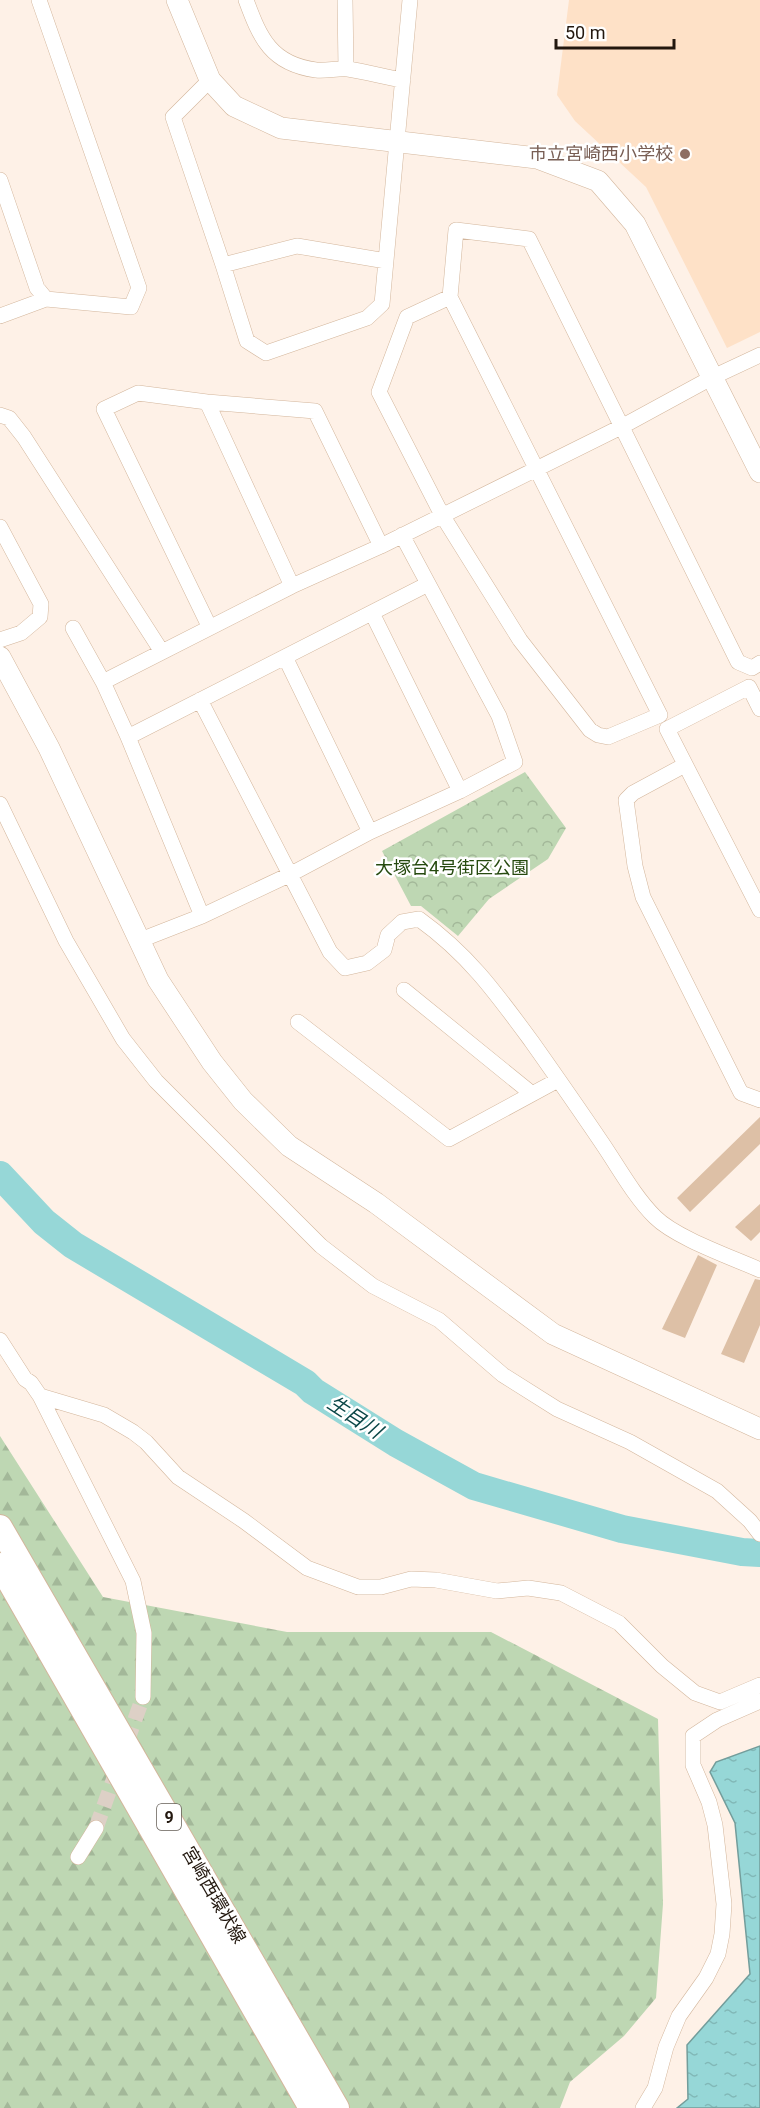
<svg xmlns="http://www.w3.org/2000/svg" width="760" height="2108" font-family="Roboto,'Noto Sans JP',sans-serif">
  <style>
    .built { fill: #fee1c7 }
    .forest { fill: url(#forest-firs) }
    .park { fill: url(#park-crowns) }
    .water { fill: url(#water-ripples); stroke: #739d9b; stroke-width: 1.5 }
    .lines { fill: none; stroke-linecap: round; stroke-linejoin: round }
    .river { stroke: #96d7d7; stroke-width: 28 }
    .building { fill: #ddc0a6 }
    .street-tunnel { stroke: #ddd0c6; stroke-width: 15; stroke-dasharray: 15 8; stroke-linecap: butt }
    .street-casing { stroke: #d3b69c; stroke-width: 16 }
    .secondary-casing { stroke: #d3b69c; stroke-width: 22 }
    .primary-casing { stroke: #d3b69c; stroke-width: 26 }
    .street { stroke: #fff; stroke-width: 15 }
    .secondary { stroke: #fff; stroke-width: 21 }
    .primary { stroke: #fff; stroke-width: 24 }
    .education-dot { fill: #8d6e63; stroke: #fff; stroke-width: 2 }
    .labels { text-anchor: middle; stroke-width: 5; stroke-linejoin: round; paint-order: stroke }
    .shield { fill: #fff; stroke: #645d56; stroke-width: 1.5 }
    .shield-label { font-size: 16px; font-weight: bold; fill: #22170e }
    .education-label { font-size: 18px; fill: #785e54; stroke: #fff; text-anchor: end }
    .park-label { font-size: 18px; fill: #264a0f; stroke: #fff }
    .street-label { font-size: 18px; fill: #22170e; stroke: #fff }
    .water-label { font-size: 20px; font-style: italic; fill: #0b4748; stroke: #fff }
  </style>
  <defs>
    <pattern id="forest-firs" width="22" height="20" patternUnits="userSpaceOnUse" patternTransform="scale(1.5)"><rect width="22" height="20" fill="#bed7b3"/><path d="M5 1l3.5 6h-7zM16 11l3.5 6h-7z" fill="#a3b899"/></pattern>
    <pattern id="park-crowns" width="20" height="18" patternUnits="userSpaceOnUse" patternTransform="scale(1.5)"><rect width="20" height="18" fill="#bed7b3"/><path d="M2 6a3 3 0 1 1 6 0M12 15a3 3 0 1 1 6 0" fill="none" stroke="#a3b899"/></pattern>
    <pattern id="water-ripples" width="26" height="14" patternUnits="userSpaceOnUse" patternTransform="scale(1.5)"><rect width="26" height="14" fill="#96d7d7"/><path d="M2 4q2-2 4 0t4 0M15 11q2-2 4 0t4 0" fill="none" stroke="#81b8b7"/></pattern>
  </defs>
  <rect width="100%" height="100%" fill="#fef1e7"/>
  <path class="built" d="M569 0H760V332L727 348 646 187 575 121 557 95Z"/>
  <path class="forest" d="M0 1436 103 1597 287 1632H491L658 1719 663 1904 656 1998 624 2036 570 2082 560 2108H0Z"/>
  <path class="park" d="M525 772 566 828 548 859 489 899 458 936 421 906H411L382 851Z"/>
  <path class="water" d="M760 1746V2108H677L688 2099 687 2045 750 1974 735 1823 710 1772 716 1762Z"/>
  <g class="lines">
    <path class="river" d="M0 1175 44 1222 73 1245 305 1383 313 1391 396 1443 474 1486 622 1529 742 1552 760 1553"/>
  </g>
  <path class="building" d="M760 1117V1144L690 1212 677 1198Z
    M760 1204V1232L751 1241 735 1227Z
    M698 1255 717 1265 685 1338 662 1329Z
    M755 1279 760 1280V1325L744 1363 721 1354Z"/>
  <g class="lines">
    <path class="street-tunnel" d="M96 1828 143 1697"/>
    <defs>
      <path id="street" d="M246 0C260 38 271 64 316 70 327 71 338 68 348 69 367 72 385 77 403 80
        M345 0 346 69
        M210 80 173 117 223 265 247 341 266 353 367 318 382 304 410 0
        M0 180 37 288 46 299
        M223 265 297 246 386 261
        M450 297 407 317 379 392 442 515 520 640 590 730 598 735 608 737 660 715 450 297 456 230 529 239 738 662 752 668 760 663
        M0 316 46 299 131 307 139 288 39 0
        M207 402 292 586
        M0 415 9 418 24 437 162 652
        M0 527 41 604 40 617 21 633 0 640
        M372 613 460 791
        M209 626 104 409 138 393 207 402 315 411 381 546
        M73 628 103 682
        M285 657 370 832
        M200 700 330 952 345 968 367 963 384 950 388 935 402 922 419 919C469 955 496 993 532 1042 556 1076 579 1109 602 1143 619 1168 634 1196 655 1217 676 1238 731 1257 760 1270
        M760 709 749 687 667 729 760 910
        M128 737 428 584
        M685 765 633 793 626 800 635 866 643 897 741 1093 760 1100
        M0 804 66 941 123 1039 156 1081 321 1246 373 1286 439 1320 503 1375 557 1409 630 1442 717 1491 750 1521 760 1534
        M202 916 128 737 103 682 292 586 381 546 623 426 713 377 760 355
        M138 941 202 916 291 874 370 832 460 791 515 762 499 716 402 535
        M404 990 531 1093
        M298 1022 449 1139 558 1080
        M0 1340 25 1379 31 1383 40 1396 133 1581 144 1633 143 1697
        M40 1396 104 1415 133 1432 146 1442 178 1477 244 1521 307 1568 358 1587H381L411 1579 436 1580 497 1591 528 1588 561 1593 619 1623 662 1666 695 1693 720 1702 760 1685
        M78 1857 96 1828
        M643 2108 655 2088 666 2047 679 2016 706 1978 718 1954 722 1934 724 1904 715 1825 709 1802 693 1765V1736L717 1720 760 1701"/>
      <path id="secondary" d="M177 0 210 80 234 106 281 128 537 158 598 181 635 224 760 472
        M0 657 49 748 158 980 212 1062 243 1101 289 1146 376 1203 553 1334 760 1429"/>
      <path id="primary" d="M0 1527 337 2108
        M0 1565 311 2108"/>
    </defs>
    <use href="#street" class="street-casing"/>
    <use href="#secondary" class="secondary-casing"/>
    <use href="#primary" class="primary-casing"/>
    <use href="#street" class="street"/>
    <use href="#secondary" class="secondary"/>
    <use href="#primary" class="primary"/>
  </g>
  <circle class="education-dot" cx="685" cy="154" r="6"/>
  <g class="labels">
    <rect class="shield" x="157" y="1804" width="24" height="26" rx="4.5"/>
    <g class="shield-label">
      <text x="169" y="1823">9</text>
    </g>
    <g class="education-label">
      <text x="673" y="160">市立宮崎西小学校</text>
    </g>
    <g class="park-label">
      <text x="452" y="874">大塚台4号街区公園</text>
    </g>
    <g class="street-label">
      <text transform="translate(214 1895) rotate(60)" y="6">宮崎西環状線</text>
    </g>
    <g class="water-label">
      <text transform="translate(355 1417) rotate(33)" y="7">生目川</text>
    </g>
  </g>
  <path d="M556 39v9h118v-9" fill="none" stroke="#22170e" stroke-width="3"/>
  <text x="565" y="39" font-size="18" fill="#22170e" stroke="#ffffff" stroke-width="4.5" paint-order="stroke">50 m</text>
</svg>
